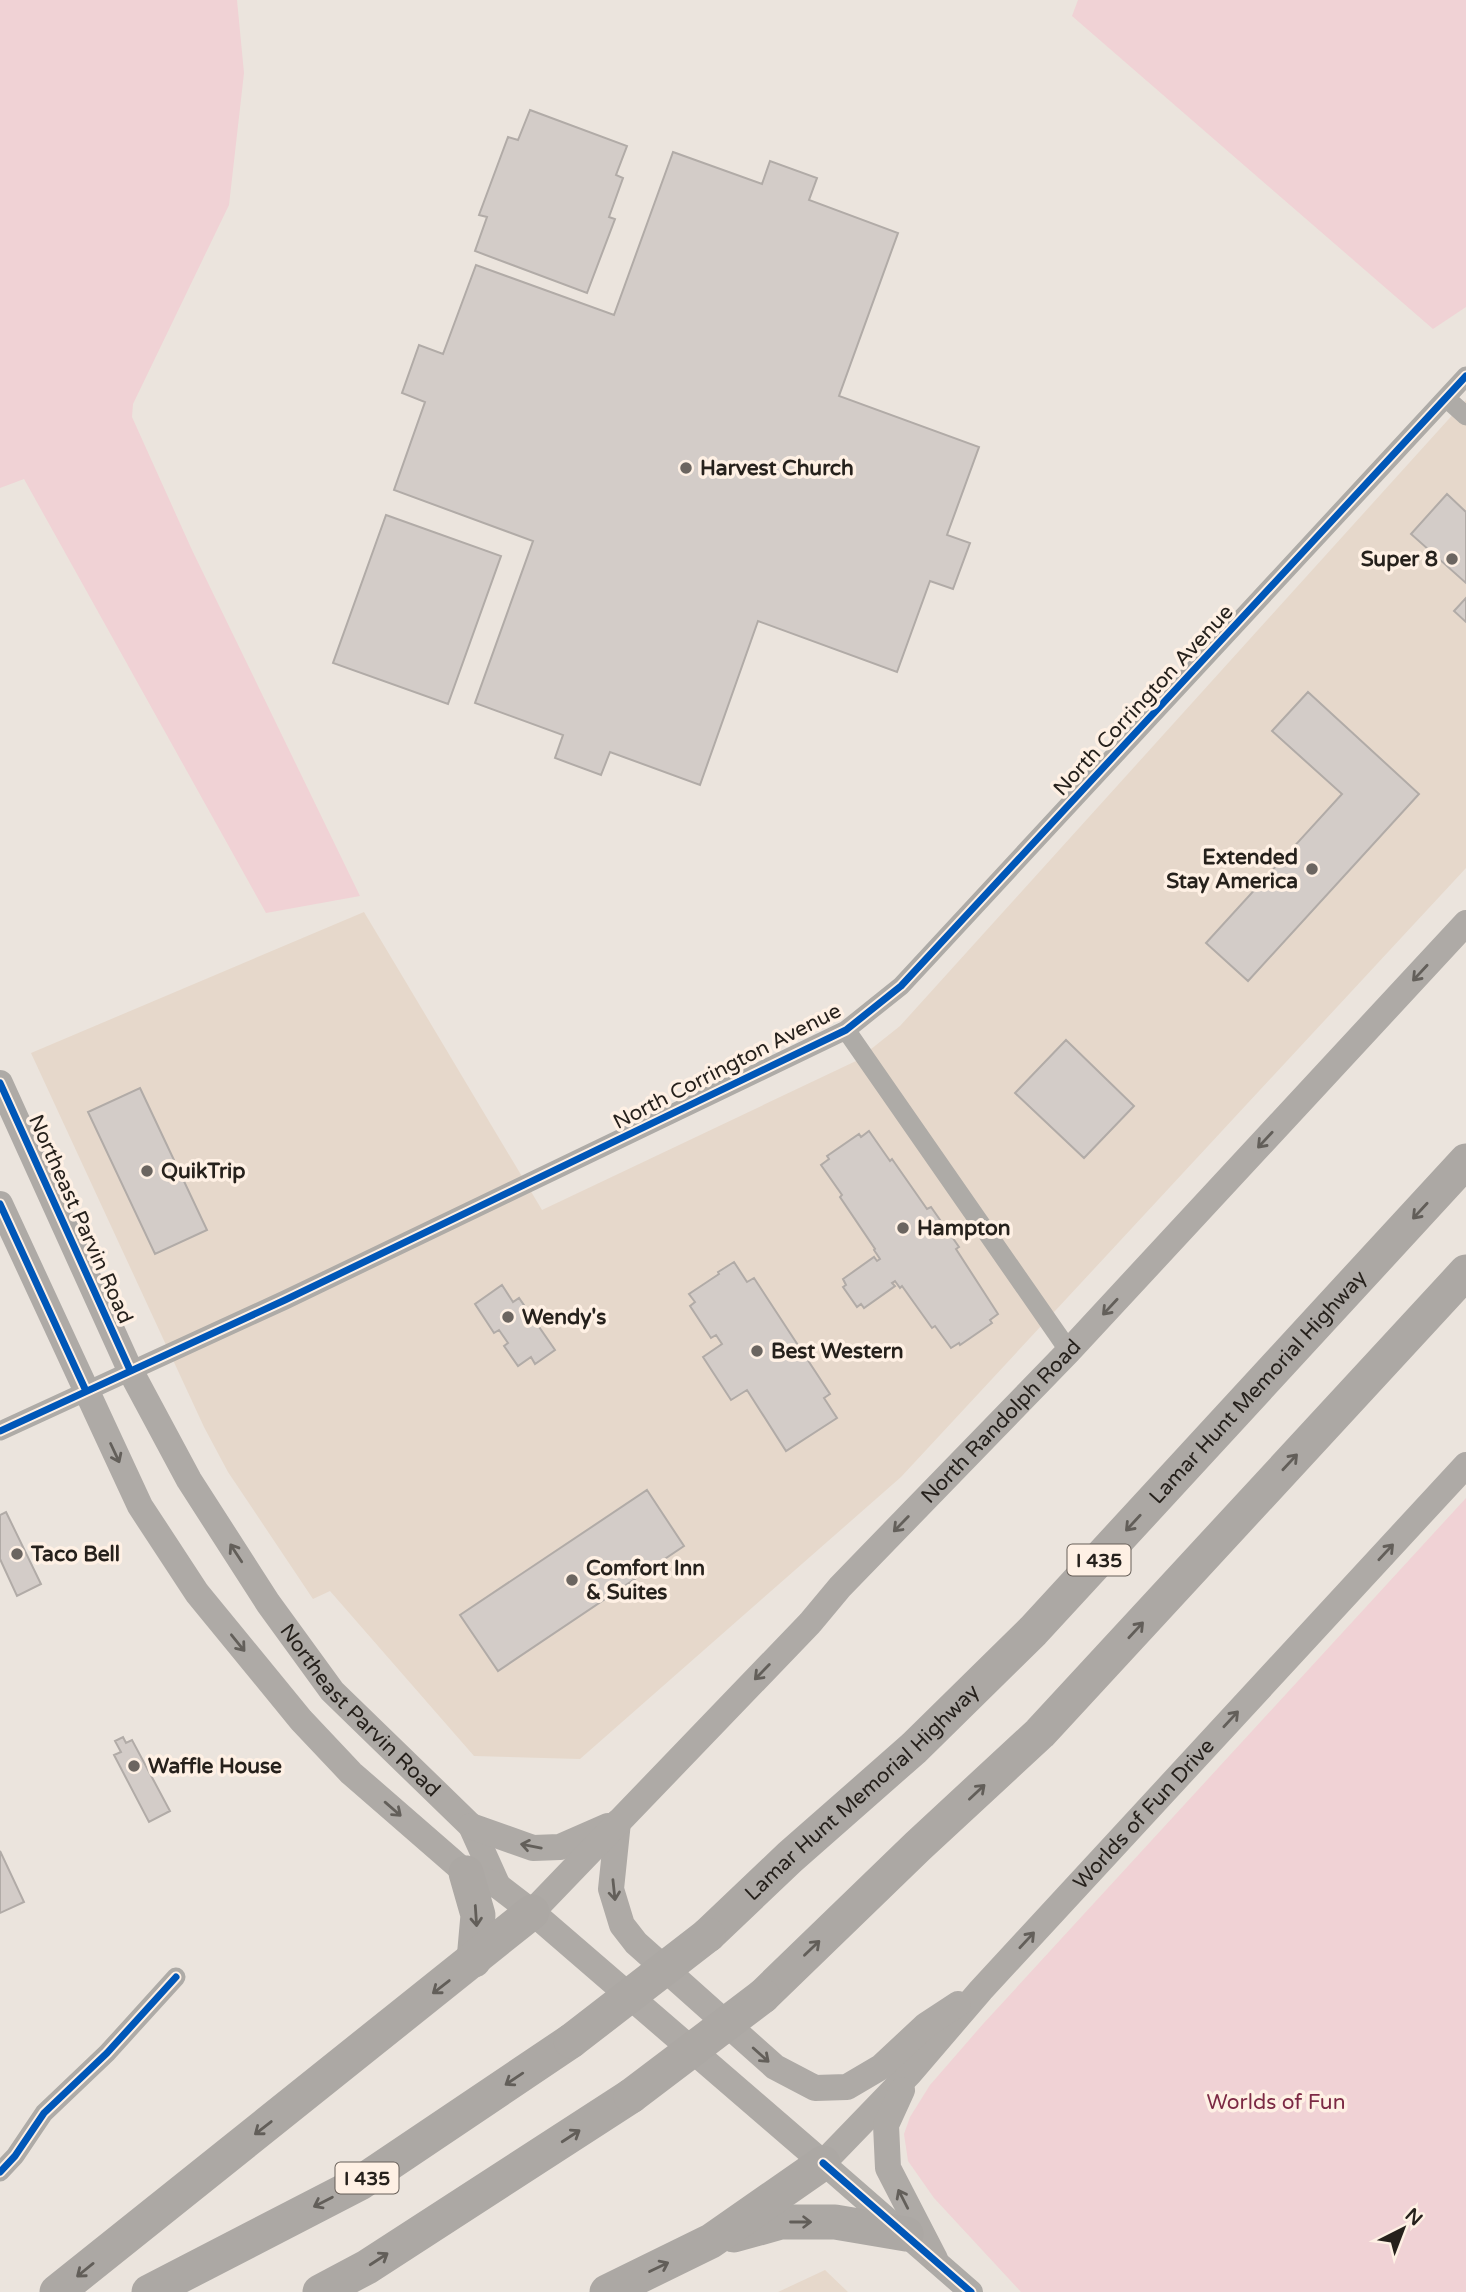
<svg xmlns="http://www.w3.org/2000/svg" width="1466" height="2292" font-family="'Varela Round',sans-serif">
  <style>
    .built { fill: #e6d8cb }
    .green { fill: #f0d2d5 }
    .building { fill: #d3ccc8; stroke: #b1aba7; stroke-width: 2 }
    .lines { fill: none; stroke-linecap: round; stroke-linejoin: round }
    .minor { stroke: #aeaba7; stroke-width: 19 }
    .tertiary { stroke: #aeaba7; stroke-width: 24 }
    .secondary { stroke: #aeaaa6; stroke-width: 26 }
    .motorway { stroke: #aca8a4; stroke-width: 35 }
    .motorway-bridge { stroke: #aca8a4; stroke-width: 35 }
    .cycleway-casing { stroke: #fef0e4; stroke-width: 11 }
    .cycleway { stroke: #0057b8; stroke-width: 7 }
    .oneway { stroke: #635f5a }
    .oneway2 { stroke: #625e59 }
    .poi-dot { fill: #6b6560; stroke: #fef0e4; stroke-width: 2.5 }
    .labels { text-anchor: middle; stroke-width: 7; stroke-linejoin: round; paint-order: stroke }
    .shield { fill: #fef0e4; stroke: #675f58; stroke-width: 2 }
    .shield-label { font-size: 19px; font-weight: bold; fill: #26211c }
    .poi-label { font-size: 21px; font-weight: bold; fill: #26211c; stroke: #fef0e4; text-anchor: start }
    .street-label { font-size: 21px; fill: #26211c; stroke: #fef0e4 }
    .park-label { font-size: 21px; fill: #7c2944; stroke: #fef0e4 }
  </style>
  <rect width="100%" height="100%" fill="#ebe4dd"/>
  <path class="built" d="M1466 400V868L901 1477 580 1759 474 1756 330 1591 313 1599 228 1472 204 1427 31 1053 364 912 542 1210 856 1061 900 1026Z
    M825 2270 848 2292H778Z"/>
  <path class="green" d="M0 0H237L244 73 229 205 133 404 132 417 192 550 360 896 266 913 24 479 0 488Z
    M1078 0H1466V307L1433 329 1072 16Z
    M1466 1498V2292H1021L934 2198 908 2161 904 2134 910 2117 930 2085 983 2024Z"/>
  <path class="building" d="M530 110 627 146 616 175 623 178 609 217 615 219 587 293 475 251 487 217 479 215 508 137 518 140Z
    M673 152 762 184 770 161 817 178 809 200 898 233 839 396 979 447 947 535 970 543 953 589 930 581 897 672 758 621 700 785 610 752 601 775 555 758 563 735 475 703 533 541 394 490 425 402 402 393 419 345 443 354 476 265 614 315Z
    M1447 494 1466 512V583L1411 534Z
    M386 515 501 556 448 704 333 663Z
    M1466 598V622L1454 611Z
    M1308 692 1419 794 1248 981 1206 943 1342 794 1272 731Z
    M1066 1040 1134 1106 1084 1158 1015 1093Z
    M140 1088 207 1230 155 1254 88 1112Z
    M869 1131 890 1161 892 1159 927 1209 931 1207 959 1247 956 1249 998 1314 990 1320 992 1323 960 1345 959 1343 951 1348 935 1326 932 1328 902 1286 900 1288 895 1281 892 1283 895 1286 864 1308 861 1304 857 1307 843 1287 846 1285 843 1279 874 1257 877 1261 880 1259 874 1250 875 1249 840 1197 842 1195 821 1165 829 1159 827 1156 859 1134 861 1137Z
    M734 1262 747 1282 754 1278 830 1394 824 1398 837 1418 786 1451 747 1390 731 1400 703 1357 722 1344 716 1335 711 1338 690 1306 695 1302 689 1294 719 1274 718 1272Z
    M502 1285 513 1302 519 1298 555 1350 535 1364 531 1357 518 1366 504 1346 508 1343 499 1330 494 1333 475 1304Z
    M647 1490 684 1546 498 1671 460 1615Z
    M6 1512 41 1584 17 1596 0 1559V1515Z
    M123 1737 126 1743 132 1740 170 1811 149 1822 114 1755 121 1752 115 1741Z
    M0 1851 24 1902 0 1913Z"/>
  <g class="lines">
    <path class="minor" d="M1446 398 1466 416
      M846 1030 1069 1351
      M0 1431 285 1300 846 1030 901 986 1466 376
      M0 2172 15 2156 44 2113 107 2053 176 1977"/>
    <path class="tertiary" d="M823 2163 971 2292"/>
    <g class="secondary">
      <path id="s1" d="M0 1083 130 1370 189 1480 268 1603 332 1691 471 1826 498 1886"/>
      <path id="s2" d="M0 1204 140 1506 197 1593 301 1720 351 1773 466 1873 498 1886 532 1912 823 2163 909 2074 981 1990 1466 1465"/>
      <path d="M618 1822 611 1889 622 1925 636 1943 775 2067 815 2088 847 2087 881 2067 926 2025 958 2004"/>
      <path d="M471 1826 533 1848 560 1847 608 1826"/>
      <path id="s3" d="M532 1912 810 1623 840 1587 1069 1351 1466 923"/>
      <path d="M902 2090 886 2125 888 2168 935 2259"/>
    </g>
    <g class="motorway">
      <path d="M466 1873 478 1915 474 1960"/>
      <path id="s4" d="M708 1935 790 1857 914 1748 1033 1631 1466 1161"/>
      <path d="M763 1996 918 1846 1040 1733 1466 1272"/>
      <path d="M734 2235 781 2222H835L906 2234"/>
      <path d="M57 2292 532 1912"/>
      <path d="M149 2292 360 2183 571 2041"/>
      <path d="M320 2292 367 2267 631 2096"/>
      <path d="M607 2292 711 2241 823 2163"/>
    </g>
    <path class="motorway-bridge" d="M571 2041 708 1935
      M631 2096 763 1996"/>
    <defs>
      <path id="cycleway" d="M0 1083 130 1370
        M0 1204 86 1391
        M0 1431 285 1300 846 1030 901 986 1466 376
        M823 2163 971 2292
        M0 2172 15 2156 44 2113 107 2053 176 1977"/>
    </defs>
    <use href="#cycleway" class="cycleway-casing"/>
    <use href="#cycleway" class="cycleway"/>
  </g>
  <defs><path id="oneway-shaft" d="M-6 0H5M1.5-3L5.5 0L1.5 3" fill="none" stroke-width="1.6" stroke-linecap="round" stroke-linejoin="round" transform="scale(1.75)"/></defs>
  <g class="oneway">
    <use href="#oneway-shaft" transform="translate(1420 973) rotate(133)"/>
    <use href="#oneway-shaft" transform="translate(1265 1140) rotate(133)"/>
    <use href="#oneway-shaft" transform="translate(1110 1307) rotate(133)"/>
    <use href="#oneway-shaft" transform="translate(115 1453) rotate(65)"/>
    <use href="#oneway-shaft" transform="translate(901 1524) rotate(134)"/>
    <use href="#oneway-shaft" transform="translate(1386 1552) rotate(-47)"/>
    <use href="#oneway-shaft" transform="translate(236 1553) rotate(-123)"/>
    <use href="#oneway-shaft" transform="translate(238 1643) rotate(51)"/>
    <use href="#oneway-shaft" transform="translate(762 1672) rotate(134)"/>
    <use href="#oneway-shaft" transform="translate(1231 1719) rotate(-47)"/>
    <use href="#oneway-shaft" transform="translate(393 1809) rotate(41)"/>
    <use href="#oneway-shaft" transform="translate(531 1846) rotate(-169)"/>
    <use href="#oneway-shaft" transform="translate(614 1890) rotate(84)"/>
    <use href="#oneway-shaft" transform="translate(1027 1940) rotate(-47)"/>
    <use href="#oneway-shaft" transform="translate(761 2055) rotate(42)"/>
    <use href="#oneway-shaft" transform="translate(903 2199) rotate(-117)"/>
  </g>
  <g class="oneway2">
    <use href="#oneway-shaft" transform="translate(1420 1211) rotate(133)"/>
    <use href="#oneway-shaft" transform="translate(1290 1462) rotate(-47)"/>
    <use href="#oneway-shaft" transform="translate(1133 1523) rotate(133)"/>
    <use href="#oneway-shaft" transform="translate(1136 1630) rotate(-47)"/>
    <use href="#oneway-shaft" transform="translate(977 1792) rotate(-43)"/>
    <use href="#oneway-shaft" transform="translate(476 1916) rotate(86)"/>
    <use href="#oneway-shaft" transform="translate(812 1948) rotate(-44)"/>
    <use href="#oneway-shaft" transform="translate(441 1987) rotate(142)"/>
    <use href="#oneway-shaft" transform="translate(514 2079) rotate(146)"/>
    <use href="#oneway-shaft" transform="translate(263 2128) rotate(142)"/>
    <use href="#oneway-shaft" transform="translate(571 2136) rotate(-33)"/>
    <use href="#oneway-shaft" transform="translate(323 2202) rotate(153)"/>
    <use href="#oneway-shaft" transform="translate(801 2222)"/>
    <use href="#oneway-shaft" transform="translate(379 2259) rotate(-33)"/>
    <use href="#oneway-shaft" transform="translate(659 2267) rotate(-26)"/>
    <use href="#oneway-shaft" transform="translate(85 2270) rotate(141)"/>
  </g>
  <g class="poi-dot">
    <circle cx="686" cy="468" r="7"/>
    <circle cx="1452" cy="559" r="7"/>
    <circle cx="1312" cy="869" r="7"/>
    <circle cx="147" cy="1171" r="7"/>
    <circle cx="903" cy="1228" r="7"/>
    <circle cx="508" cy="1317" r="7"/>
    <circle cx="757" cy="1351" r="7"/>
    <circle cx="17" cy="1554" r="7"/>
    <circle cx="572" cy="1580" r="7"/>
    <circle cx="134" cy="1766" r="7"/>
  </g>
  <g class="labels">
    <g class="shield">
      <rect x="1067.5" y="1544.5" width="63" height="31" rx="5"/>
      <rect x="335.5" y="2162.5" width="63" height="31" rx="5"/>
    </g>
    <g class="shield-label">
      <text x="1099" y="1567">I 435</text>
      <text x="367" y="2185">I 435</text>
    </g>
    <g class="poi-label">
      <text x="700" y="475">Harvest Church</text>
      <text x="1438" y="566" text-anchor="end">Super 8</text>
      <text x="1298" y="864" text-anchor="end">Extended<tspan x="1298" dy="24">Stay America</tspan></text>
      <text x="161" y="1178">QuikTrip</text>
      <text x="917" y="1235">Hampton</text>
      <text x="522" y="1324">Wendy's</text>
      <text x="771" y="1358">Best Western</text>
      <text x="31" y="1561">Taco Bell</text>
      <text x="586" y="1575">Comfort Inn<tspan x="586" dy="24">&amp; Suites</tspan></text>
      <text x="148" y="1773">Waffle House</text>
    </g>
    <g class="street-label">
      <text transform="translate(1143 700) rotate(-47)" y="7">North Corrington Avenue</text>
      <text transform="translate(727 1066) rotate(-27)" y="7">North Corrington Avenue</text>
      <text transform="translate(81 1219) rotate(66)" y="7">Northeast Parvin Road</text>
      <text dy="7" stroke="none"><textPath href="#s4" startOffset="777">Lamar Hunt Memorial Highway</textPath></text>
      <text dy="7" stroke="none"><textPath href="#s3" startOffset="679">North Randolph Road</textPath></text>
      <text dy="7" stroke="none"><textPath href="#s1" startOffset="728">Northeast Parvin Road</textPath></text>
      <text dy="7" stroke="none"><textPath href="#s4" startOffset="210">Lamar Hunt Memorial Highway</textPath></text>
      <text dy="7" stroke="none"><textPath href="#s2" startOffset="1762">Worlds of Fun Drive</textPath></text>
    </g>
    <g class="park-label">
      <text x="1276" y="2109">Worlds of Fun</text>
    </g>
  </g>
  <g transform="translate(1403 2229) rotate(42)" stroke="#fef0e4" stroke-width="5" paint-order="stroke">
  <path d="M0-5L12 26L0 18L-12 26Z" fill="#26211c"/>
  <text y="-10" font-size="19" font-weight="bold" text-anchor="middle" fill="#26211c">N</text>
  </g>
</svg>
